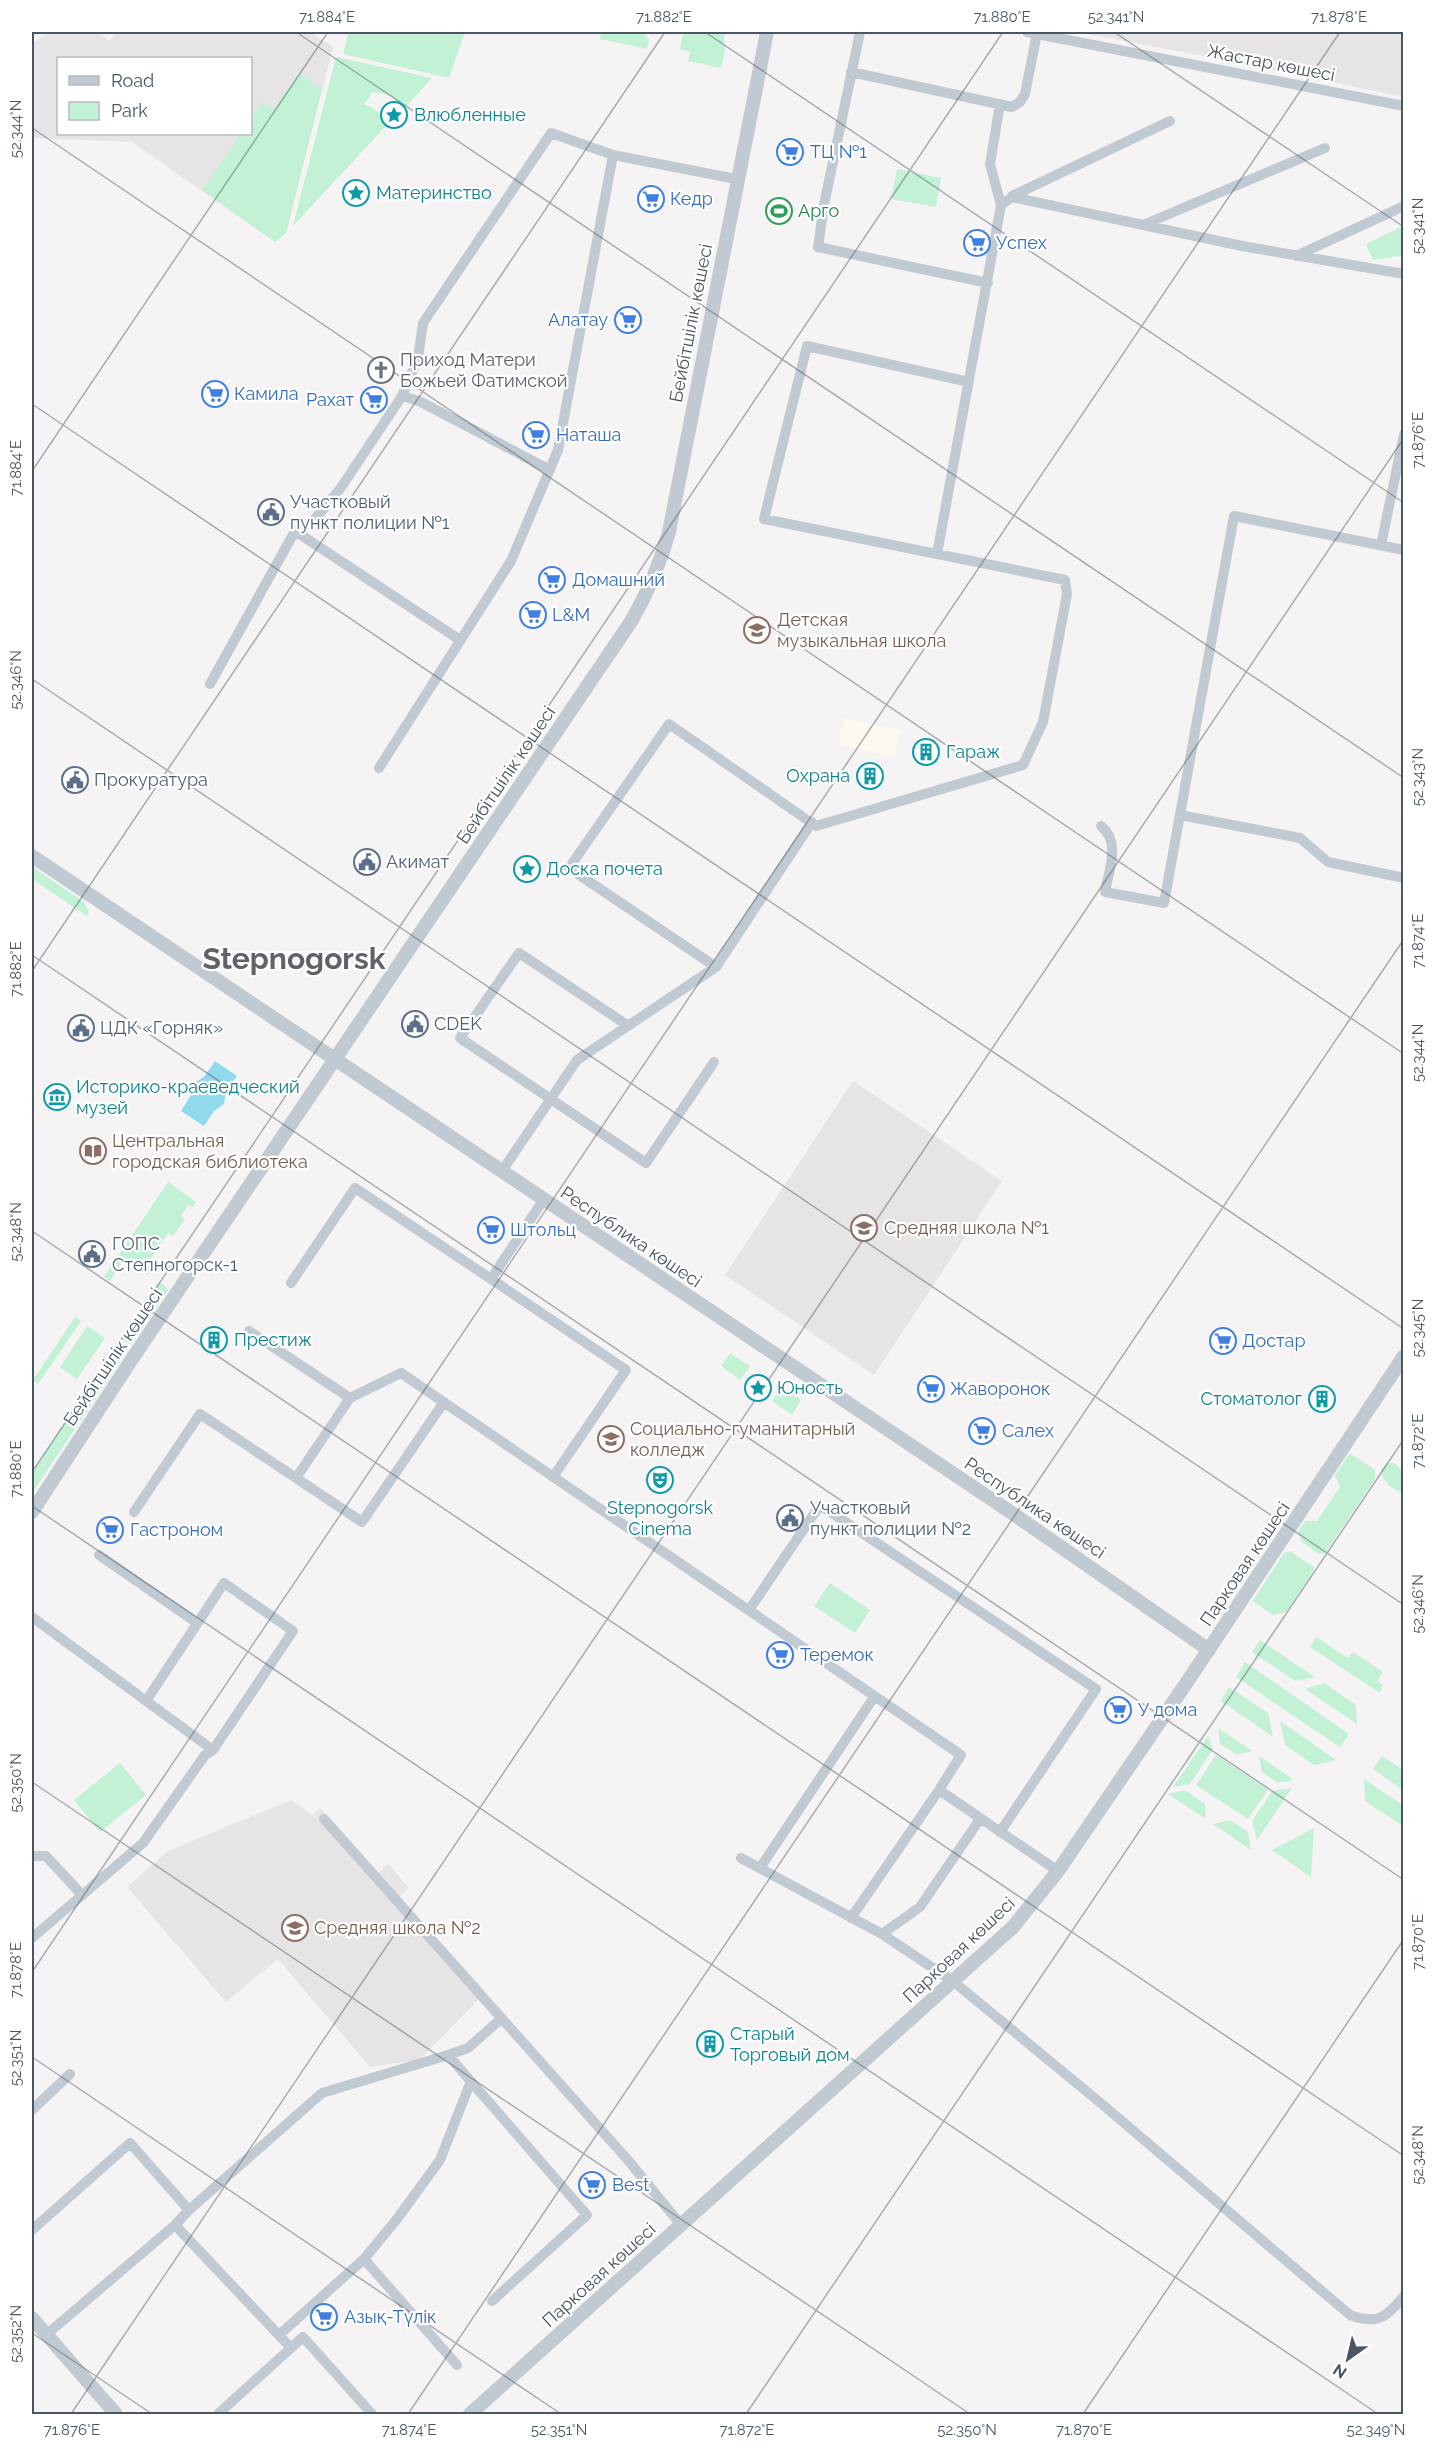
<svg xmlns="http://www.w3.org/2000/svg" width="1435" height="2446" font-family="Raleway,sans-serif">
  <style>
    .commercial { fill: #fdf9ef }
    .education { fill: #e6e4e5; fill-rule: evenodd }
    .green { fill: #c3f1d5 }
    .water { fill: #90daee }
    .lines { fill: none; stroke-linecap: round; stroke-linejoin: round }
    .minor { stroke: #c1cad2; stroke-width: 10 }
    .tertiary { stroke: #c1cad2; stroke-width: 14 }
    .ticks { fill: none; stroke: #4a5661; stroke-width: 1.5; stroke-opacity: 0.45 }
    .labels { text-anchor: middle; stroke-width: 4.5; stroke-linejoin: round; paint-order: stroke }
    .street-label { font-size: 18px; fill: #4a5661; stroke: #fff }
    .culture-label { font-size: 18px; fill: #0d838f; stroke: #fff; text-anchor: start }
    .shop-label { font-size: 18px; fill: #366cbe; stroke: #fff; text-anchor: start }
    .leisure-label { font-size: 18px; fill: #27864d; stroke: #fff; text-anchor: start }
    .worship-label { font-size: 18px; fill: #5b616d; stroke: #fff; text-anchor: start }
    .service-label { font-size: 18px; fill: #4e5e75; stroke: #fff; text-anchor: start }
    .education-label { font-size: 18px; fill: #785e54; stroke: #fff; text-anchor: start }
    .town-label { font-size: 30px; font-weight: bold; fill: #5f6368; stroke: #fff }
    .neatline { fill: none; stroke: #4a5661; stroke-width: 2 }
    .ticks-label { font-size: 15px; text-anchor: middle; fill: #4a5661 }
  </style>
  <rect width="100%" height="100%" fill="#f5f3f3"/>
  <path class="commercial" d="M844 718 900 730 894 757 838 745Z"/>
  <path class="education" d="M51 32H96L110 41 116 32H310L333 47 286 233 275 242 132 142 32 138V43ZM58 58H250V134H58Z
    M1077 32H1403V97L1250 65Z
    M853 1081 1002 1181 874 1375 725 1275Z
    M291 1800 312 1815 320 1808 378 1873 388 1864 409 1888 399 1897 486 1992 419 2060 370 2067 278 1959 226 2002 127 1887 168 1851Z"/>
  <path class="green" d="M349 32H465L449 78 343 54Z
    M601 32H642L649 39 647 49 600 39Z
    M683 32H724L725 51 721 68 688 61 690 52 680 49Z
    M336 57 432 78 403 110C395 97 388 93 373 92L364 104C376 109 383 113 386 126L293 226Z
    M299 73 322 89 286 233 275 242 202 190 241 134H250L251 119 262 102 273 110Z
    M897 169 941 178 936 207 891 199Z
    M1403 226V255L1373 260 1366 244Z
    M32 867 84 902 89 912 87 916 32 879Z
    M168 1182 196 1202 193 1207 188 1205 181 1216 185 1219 173 1236 168 1233 149 1261 154 1265 147 1275 124 1259 110 1281 104 1277Z
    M159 1282 169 1289 131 1345 121 1338Z
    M75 1317 81 1321 38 1384 33 1380Z
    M87 1326 105 1338 77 1379 60 1367Z
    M115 1346 126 1353 32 1493V1473Z
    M730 1353 750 1366 740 1380 721 1366Z
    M782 1387 801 1400 792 1415 772 1401Z
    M1350 1453 1375 1470V1479L1325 1553 1319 1554 1302 1542 1298 1532 1305 1521H1317L1340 1487 1335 1475Z
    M1386 1463H1394L1403 1471V1493C1391 1488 1383 1484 1381 1469Z
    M1290 1551 1314 1567V1570L1286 1612 1273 1615 1253 1601 1284 1553Z
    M830 1583 870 1610 855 1633 814 1606Z
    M1316 1637 1348 1658 1353 1652 1383 1672 1377 1681 1383 1685 1380 1693 1310 1647Z
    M1260 1640 1315 1677 1295 1681 1252 1652Z
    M1245 1662 1349 1734 1340 1747 1236 1677Z
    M1324 1683 1356 1705 1357 1724 1305 1689Z
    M1229 1687 1268 1713 1273 1737 1221 1701Z
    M1280 1721 1336 1760 1314 1765 1285 1745Z
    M1218 1728 1252 1751 1237 1755 1220 1744Z
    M1208 1736 1213 1749 1190 1784 1173 1787Z
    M1216 1755 1268 1790 1248 1819 1196 1785Z
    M1259 1756 1294 1780 1278 1783 1262 1772Z
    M1382 1756 1403 1770V1790L1373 1769Z
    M120 1763 146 1795 100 1832 74 1800Z
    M1364 1779 1403 1805V1826L1365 1801Z
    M1292 1788 1257 1840 1252 1821 1272 1791Z
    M1185 1790 1205 1804 1206 1819 1168 1794Z
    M1230 1820 1248 1832 1251 1850 1213 1824Z
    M1314 1828 1311 1877 1272 1850Z"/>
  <path class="water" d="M215 1061 237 1076 226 1092 224 1104 214 1111 204 1126 181 1111 191 1095 194 1083 204 1077Z"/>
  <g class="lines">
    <path class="minor" d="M860 32 824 205 818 247 988 283
      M1027 32 1404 106
      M851 72 1012 107 1020 102 1025 94 1037 33
      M1012 196 1170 121
      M1001 205 1012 197 1242 246 1404 274
      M1143 225 1325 148
      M1296 256 1404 206
      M402 396 419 401 550 470
      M295 531 460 640
      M1381 545 1404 434
      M937 554 1001 205 990 164 1000 104
      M210 684 295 531 314 520 340 489 402 396 418 358 423 323 551 133 613 155
      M379 768 511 561 558 450 613 155 736 179
      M1180 815 1300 838 1328 862 1404 878
      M1101 826C1121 842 1109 869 1105 892L1164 903 1234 516 1404 550
      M716 967 569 868 669 724 816 826 1023 765 1043 722 1067 594 1065 580 764 519 807 346 969 382
      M627 1025 519 953 460 1038 646 1163 714 1062
      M502 1171 577 1060 716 967 812 822
      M544 1199 491 1279 626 1370 553 1477
      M291 1283 355 1188 491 1279
      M249 1331 350 1398
      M296 1478 350 1398 401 1373 961 1755 939 1790 1058 1871
      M134 1512 200 1414 362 1522 444 1402
      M99 1555 197 1623
      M749 1610 820 1505 1096 1689 1000 1832
      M32 1617 213 1750 293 1631 224 1583 146 1701
      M324 1819 627 2159 681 2225
      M32 1856H46L82 1895
      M741 1858 882 1934 954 1982 1103 2105 1350 2315C1377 2325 1386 2318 1404 2296
      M760 1868 874 1697
      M851 1918 939 1790
      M882 1934 920 1907 980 1819
      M32 1938 143 1843 205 1755 213 1750
      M448 2055 468 2048 502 2018
      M32 2110 70 2074
      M175 2225 291 2348
      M32 2230 130 2143 189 2210 322 2093 448 2055 587 2215 492 2301
      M364 2259 457 2365
      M46 2335 175 2225 189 2210
      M279 2335 364 2259 397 2219 440 2160 471 2081
      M218 2414 303 2337 372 2414"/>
    <path class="tertiary" d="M32 856 1012 1513 1209 1650
      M32 1512 132 1359 632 620C648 592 660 564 669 532L767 32
      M32 2318 116 2414
      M470 2414 1013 1927 1058 1871 1187 1682 1404 1356"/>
  </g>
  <path class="ticks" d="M296 32 1404 778M705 32 1404 503M1114 32 1404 227M32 128 1404 1054M32 404 1404 1329M32 471 328 32M32 679 1404 1605M32 955 1404 1880M32 971 665 32M32 1231 1404 2156M32 1472 1003 32M32 1506 1378 2414M32 1782 970 2414M32 1972 1340 32M32 2057 561 2414M32 2333 152 2414M71 2414 1404 438M408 2414 1404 939M746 2414 1404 1439M1083 2414 1404 1939"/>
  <defs>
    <symbol id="sight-ring" viewBox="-11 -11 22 22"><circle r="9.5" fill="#fff" stroke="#0f9aa8" stroke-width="1.5"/><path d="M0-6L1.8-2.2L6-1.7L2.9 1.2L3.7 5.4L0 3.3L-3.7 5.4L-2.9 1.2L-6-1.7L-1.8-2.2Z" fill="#0f9aa8"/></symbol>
    <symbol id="supermarket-ring" viewBox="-11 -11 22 22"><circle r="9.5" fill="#fff" stroke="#3f7fe0" stroke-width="1.5"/><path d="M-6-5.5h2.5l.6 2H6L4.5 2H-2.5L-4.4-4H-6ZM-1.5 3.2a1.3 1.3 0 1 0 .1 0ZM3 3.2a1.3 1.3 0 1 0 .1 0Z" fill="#3f7fe0"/></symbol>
    <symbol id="stadium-ring" viewBox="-11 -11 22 22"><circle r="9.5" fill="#fff" stroke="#2e9e5b" stroke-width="1.5"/><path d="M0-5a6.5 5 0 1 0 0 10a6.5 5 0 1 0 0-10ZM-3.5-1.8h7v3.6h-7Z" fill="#2e9e5b"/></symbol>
    <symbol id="church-ring" viewBox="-11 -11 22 22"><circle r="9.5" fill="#fff" stroke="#6b7280" stroke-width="1.5"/><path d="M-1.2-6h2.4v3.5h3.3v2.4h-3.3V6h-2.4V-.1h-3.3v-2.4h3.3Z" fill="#6b7280"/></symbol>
    <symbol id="civic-ring" viewBox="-11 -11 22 22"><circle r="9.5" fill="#fff" stroke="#5c6f8a" stroke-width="1.5"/><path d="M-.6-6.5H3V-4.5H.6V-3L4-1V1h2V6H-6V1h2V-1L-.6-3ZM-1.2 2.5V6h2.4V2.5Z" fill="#5c6f8a"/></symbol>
    <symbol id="school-ring" viewBox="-11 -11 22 22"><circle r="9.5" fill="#fff" stroke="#8d6e63" stroke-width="1.5"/><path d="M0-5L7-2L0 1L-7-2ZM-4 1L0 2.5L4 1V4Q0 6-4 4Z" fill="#8d6e63"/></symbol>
    <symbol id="building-ring" viewBox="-11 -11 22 22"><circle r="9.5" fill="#fff" stroke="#0f9aa8" stroke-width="1.5"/><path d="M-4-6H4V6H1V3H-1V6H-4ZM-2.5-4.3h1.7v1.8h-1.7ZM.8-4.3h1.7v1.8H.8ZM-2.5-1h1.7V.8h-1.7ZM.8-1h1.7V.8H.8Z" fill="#0f9aa8"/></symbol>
    <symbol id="museum-ring" viewBox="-11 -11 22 22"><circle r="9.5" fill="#fff" stroke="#0f9aa8" stroke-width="1.5"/><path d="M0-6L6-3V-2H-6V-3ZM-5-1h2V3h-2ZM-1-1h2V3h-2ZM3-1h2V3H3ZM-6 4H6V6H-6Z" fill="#0f9aa8"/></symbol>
    <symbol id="library-ring" viewBox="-11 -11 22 22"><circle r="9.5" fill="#fff" stroke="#8d6e63" stroke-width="1.5"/><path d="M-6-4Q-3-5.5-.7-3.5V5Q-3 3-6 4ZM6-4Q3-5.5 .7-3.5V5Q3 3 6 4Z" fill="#8d6e63"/></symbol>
    <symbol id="university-ring" viewBox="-11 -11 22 22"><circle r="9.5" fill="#fff" stroke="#8d6e63" stroke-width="1.5"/><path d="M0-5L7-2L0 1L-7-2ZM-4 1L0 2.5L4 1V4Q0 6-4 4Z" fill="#8d6e63"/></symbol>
    <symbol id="theatre-ring" viewBox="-11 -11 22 22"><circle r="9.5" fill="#fff" stroke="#0f9aa8" stroke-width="1.5"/><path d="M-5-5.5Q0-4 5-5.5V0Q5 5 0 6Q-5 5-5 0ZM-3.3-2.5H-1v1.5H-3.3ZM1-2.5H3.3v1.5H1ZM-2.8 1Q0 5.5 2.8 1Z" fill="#0f9aa8"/></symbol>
  </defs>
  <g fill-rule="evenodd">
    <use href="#sight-ring" x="379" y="100" width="30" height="30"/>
    <use href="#supermarket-ring" x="775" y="137" width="30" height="30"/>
    <use href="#sight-ring" x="341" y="178" width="30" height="30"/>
    <use href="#supermarket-ring" x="636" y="184" width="30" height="30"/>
    <use href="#stadium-ring" x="764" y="196" width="30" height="30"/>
    <use href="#supermarket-ring" x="962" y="228" width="30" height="30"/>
    <use href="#supermarket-ring" x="613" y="305" width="30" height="30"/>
    <use href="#church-ring" x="366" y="355" width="30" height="30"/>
    <use href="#supermarket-ring" x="200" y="379" width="30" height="30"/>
    <use href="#supermarket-ring" x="359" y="385" width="30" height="30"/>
    <use href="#supermarket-ring" x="521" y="420" width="30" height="30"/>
    <use href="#civic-ring" x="256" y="497" width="30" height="30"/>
    <use href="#supermarket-ring" x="537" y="565" width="30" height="30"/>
    <use href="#supermarket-ring" x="518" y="600" width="30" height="30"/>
    <use href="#school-ring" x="742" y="615" width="30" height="30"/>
    <use href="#building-ring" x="911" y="737" width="30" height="30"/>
    <use href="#building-ring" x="855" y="761" width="30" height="30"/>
    <use href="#civic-ring" x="60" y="765" width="30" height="30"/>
    <use href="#civic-ring" x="352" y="847" width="30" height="30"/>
    <use href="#sight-ring" x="512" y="854" width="30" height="30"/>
    <use href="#civic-ring" x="400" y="1009" width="30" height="30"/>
    <use href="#civic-ring" x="66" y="1013" width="30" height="30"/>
    <use href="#museum-ring" x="42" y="1082" width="30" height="30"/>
    <use href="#library-ring" x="78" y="1136" width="30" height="30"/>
    <use href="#school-ring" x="849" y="1213" width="30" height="30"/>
    <use href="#supermarket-ring" x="476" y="1215" width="30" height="30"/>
    <use href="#civic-ring" x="77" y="1239" width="30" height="30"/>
    <use href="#building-ring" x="199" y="1325" width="30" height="30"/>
    <use href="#supermarket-ring" x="1208" y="1326" width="30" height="30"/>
    <use href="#sight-ring" x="743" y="1373" width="30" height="30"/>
    <use href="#supermarket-ring" x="916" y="1374" width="30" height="30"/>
    <use href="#building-ring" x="1307" y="1384" width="30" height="30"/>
    <use href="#supermarket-ring" x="967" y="1416" width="30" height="30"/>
    <use href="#university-ring" x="596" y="1424" width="30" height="30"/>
    <use href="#theatre-ring" x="645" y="1465" width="30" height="30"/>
    <use href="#civic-ring" x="775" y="1503" width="30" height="30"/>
    <use href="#supermarket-ring" x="95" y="1515" width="30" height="30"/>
    <use href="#supermarket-ring" x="765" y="1640" width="30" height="30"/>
    <use href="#supermarket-ring" x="1103" y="1695" width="30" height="30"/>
    <use href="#school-ring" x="280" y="1913" width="30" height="30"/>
    <use href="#building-ring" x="695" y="2029" width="30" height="30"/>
    <use href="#supermarket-ring" x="577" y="2170" width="30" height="30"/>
    <use href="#supermarket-ring" x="309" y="2302" width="30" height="30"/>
  </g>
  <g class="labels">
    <g class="street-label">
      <text transform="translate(1271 63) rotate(11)" y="6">Жастар көшесі</text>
      <text transform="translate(691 323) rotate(-79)" y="6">Бейбітшілік көшесі</text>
      <text transform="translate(506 775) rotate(-56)" y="6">Бейбітшілік көшесі</text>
      <text transform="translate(631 1237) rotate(34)" y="6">Республика көшесі</text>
      <text transform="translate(113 1357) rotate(-56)" y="6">Бейбітшілік көшесі</text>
      <text transform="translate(1035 1508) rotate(34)" y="6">Республика көшесі</text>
      <text transform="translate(1245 1564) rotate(-56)" y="6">Парковая көшесі</text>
      <text transform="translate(959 1950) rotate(-43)" y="6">Парковая көшесі</text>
      <text transform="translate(599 2275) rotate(-42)" y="6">Парковая көшесі</text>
    </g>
    <g class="culture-label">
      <text x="414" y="121">Влюбленные</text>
      <text x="376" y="199">Материнство</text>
      <text x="946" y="758">Гараж</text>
      <text x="850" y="782" text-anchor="end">Охрана</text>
      <text x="546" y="875">Доска почета</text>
      <text x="76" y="1093">Историко-краеведческий<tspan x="76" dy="21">музей</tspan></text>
      <text x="234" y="1346">Престиж</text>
      <text x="777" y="1394">Юность</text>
      <text x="1302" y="1405" text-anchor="end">Стоматолог</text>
      <text x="660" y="1514" text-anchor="middle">Stepnogorsk<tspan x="660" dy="21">Cinema</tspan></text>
      <text x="730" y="2040">Старый<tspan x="730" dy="21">Торговый дом</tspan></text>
    </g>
    <g class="shop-label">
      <text x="810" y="158">ТЦ №1</text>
      <text x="670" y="205">Кедр</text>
      <text x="996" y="249">Успех</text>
      <text x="608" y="326" text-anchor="end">Алатау</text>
      <text x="234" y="400">Камила</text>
      <text x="354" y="406" text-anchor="end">Рахат</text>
      <text x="556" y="441">Наташа</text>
      <text x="572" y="586">Домашний</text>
      <text x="552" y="621">L&amp;M</text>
      <text x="510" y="1236">Штольц</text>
      <text x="1242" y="1347">Достар</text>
      <text x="950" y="1395">Жаворонок</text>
      <text x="1002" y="1437">Салех</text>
      <text x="130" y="1536">Гастроном</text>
      <text x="800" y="1661">Теремок</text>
      <text x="1138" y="1716">У дома</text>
      <text x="612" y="2191">Best</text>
      <text x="344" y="2323">Азық-Түлік</text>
    </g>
    <g class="leisure-label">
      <text x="798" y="217">Арго</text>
    </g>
    <g class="worship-label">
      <text x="400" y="366">Приход Матери<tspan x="400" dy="21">Божьей Фатимской</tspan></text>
    </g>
    <g class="service-label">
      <text x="290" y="508">Участковый<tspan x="290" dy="21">пункт полиции №1</tspan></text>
      <text x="94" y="786">Прокуратура</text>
      <text x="386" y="868">Акимат</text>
      <text x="434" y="1030">CDEK</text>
      <text x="100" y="1034">ЦДК «Горняк»</text>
      <text x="112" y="1250">ГОПС<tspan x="112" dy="21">Степногорск-1</tspan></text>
      <text x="810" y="1514">Участковый<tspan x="810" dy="21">пункт полиции №2</tspan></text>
    </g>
    <g class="education-label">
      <text x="777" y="626">Детская<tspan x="777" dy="21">музыкальная школа</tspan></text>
      <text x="112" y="1147">Центральная<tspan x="112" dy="21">городская библиотека</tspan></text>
      <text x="884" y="1234">Средняя школа №1</text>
      <text x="630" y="1435">Социально-гуманитарный<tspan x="630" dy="21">колледж</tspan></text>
      <text x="314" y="1934">Средняя школа №2</text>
    </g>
    <g class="town-label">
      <text x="294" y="969">Stepnogorsk</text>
    </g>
  </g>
  <rect width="1435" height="2446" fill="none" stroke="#ffffff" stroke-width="66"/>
  <rect x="57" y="57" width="195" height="78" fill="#ffffff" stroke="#b7bbc0" stroke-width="1.5"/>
  <rect x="69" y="76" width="30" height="9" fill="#c1cad2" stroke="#b7bbc0" stroke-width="1.5"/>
  <text x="111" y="87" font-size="18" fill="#4a5661">Road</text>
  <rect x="69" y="102" width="30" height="18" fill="#c3f1d5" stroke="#b7bbc0" stroke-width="1.5"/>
  <text x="111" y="117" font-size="18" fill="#4a5661">Park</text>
  <g transform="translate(1348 2359) rotate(214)" stroke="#ffffff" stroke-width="4.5" paint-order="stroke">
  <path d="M0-4.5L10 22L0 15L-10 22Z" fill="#4a5661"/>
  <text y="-9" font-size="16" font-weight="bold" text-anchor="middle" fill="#4a5661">N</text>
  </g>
  <rect x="33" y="33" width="1369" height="2380" class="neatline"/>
  <g class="ticks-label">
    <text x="327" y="22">71.884°E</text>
    <text x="664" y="22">71.882°E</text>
    <text x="1002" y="22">71.880°E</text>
    <text x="1116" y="22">52.341°N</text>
    <text x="1339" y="22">71.878°E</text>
    <text transform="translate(16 129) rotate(-90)" y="5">52.344°N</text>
    <text transform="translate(1418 226) rotate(-90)" y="5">52.341°N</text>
    <text transform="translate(1418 440) rotate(-90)" y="5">71.876°E</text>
    <text transform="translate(16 468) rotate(-90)" y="5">71.884°E</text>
    <text transform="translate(16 680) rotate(-90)" y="5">52.346°N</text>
    <text transform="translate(1418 777) rotate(-90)" y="5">52.343°N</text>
    <text transform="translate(1418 941) rotate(-90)" y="5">71.874°E</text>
    <text transform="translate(16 969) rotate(-90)" y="5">71.882°E</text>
    <text transform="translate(1418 1053) rotate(-90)" y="5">52.344°N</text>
    <text transform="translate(16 1232) rotate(-90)" y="5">52.348°N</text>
    <text transform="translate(1418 1328) rotate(-90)" y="5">52.345°N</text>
    <text transform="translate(1418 1441) rotate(-90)" y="5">71.872°E</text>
    <text transform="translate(16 1469) rotate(-90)" y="5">71.880°E</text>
    <text transform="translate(1418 1604) rotate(-90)" y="5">52.346°N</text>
    <text transform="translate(16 1783) rotate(-90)" y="5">52.350°N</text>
    <text transform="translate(1418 1942) rotate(-90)" y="5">71.870°E</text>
    <text transform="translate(16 1970) rotate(-90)" y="5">71.878°E</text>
    <text transform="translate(16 2058) rotate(-90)" y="5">52.351°N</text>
    <text transform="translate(1418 2155) rotate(-90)" y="5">52.348°N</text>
    <text transform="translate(16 2334) rotate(-90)" y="5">52.352°N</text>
    <text x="72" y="2435">71.876°E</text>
    <text x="409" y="2435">71.874°E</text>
    <text x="559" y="2435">52.351°N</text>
    <text x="747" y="2435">71.872°E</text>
    <text x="967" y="2435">52.350°N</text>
    <text x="1084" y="2435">71.870°E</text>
    <text x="1376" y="2435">52.349°N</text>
  </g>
</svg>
